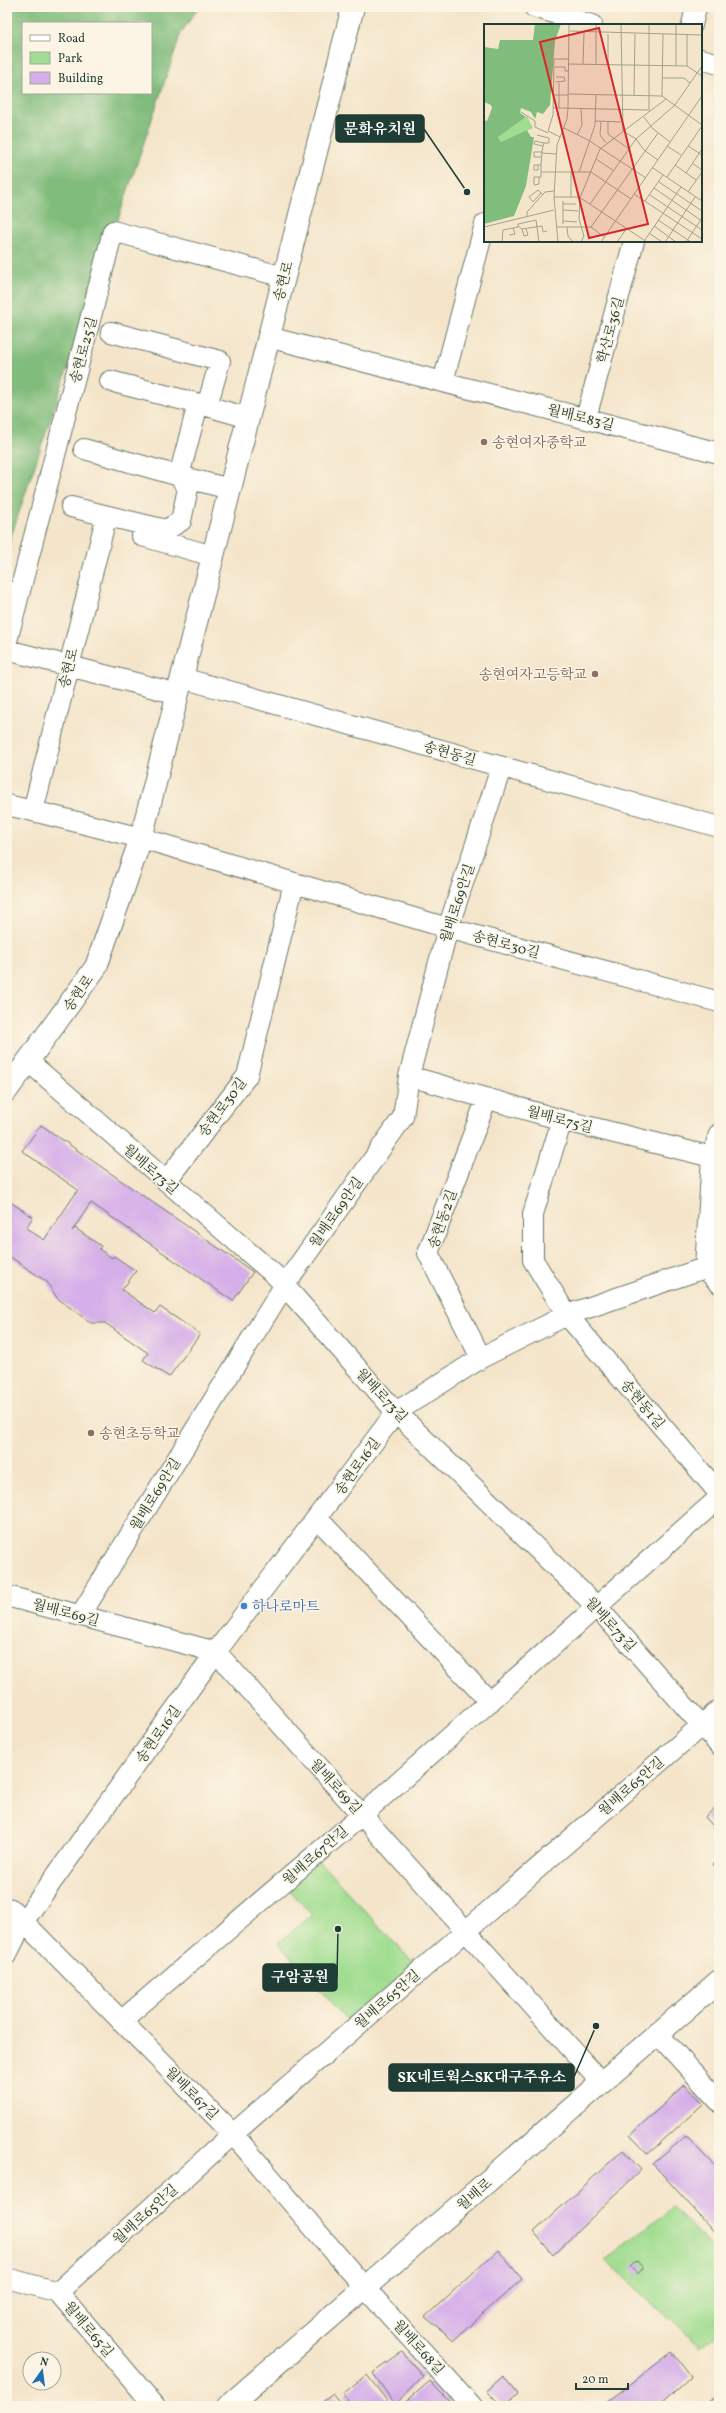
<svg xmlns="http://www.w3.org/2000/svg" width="726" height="2413" font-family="Vollkorn,'Noto Serif KR',serif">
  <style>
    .green { fill: #a1dd91; stroke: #608d62 }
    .forest { fill: #80bc7b; stroke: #507c58; fill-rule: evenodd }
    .building { fill: #d5afe9 }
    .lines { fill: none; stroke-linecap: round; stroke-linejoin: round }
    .minor-casing { stroke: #6a7868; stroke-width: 22 }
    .major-casing { stroke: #6a7868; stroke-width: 24 }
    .minor { stroke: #fff; stroke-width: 20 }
    .major { stroke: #fff; stroke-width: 22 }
    .education-dot { fill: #8d6e63; stroke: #fcf5e5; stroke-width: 1.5 }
    .shop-dot { fill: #3f7fe0; stroke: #fcf5e5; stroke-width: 1.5 }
    .labels { text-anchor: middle; stroke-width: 3; stroke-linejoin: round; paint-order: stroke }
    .street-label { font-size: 14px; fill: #1f3d34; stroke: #fcf5e5 }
    .education-label { font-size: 14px; fill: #785e54; stroke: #fcf5e5; text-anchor: start }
    .shop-label { font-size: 14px; fill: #366cbe; stroke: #fcf5e5; text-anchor: start }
    .inset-road { fill: none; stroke: #9fa28e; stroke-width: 1 }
    .view { fill: #d62828; fill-opacity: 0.15; stroke: #d62828; stroke-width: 2 }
    .inset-edge { fill: none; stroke: #1f3d34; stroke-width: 2 }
    .leader { fill: none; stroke: #1f3d34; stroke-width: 1.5 }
    .callout-dot { fill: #1f3d34; stroke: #fcf5e5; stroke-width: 1.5 }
    .callout { fill: #1f3d34; stroke: #1f3d34; stroke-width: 1.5 }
    .callout-label { font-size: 15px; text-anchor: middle; font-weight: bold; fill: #fff }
  </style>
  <rect width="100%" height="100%" fill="#fcf5e5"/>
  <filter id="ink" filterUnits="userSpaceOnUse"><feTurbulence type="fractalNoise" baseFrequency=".025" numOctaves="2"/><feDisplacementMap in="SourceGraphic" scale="8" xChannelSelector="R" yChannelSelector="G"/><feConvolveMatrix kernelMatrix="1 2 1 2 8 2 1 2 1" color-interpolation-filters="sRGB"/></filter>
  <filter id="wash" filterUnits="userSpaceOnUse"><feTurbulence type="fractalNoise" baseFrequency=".012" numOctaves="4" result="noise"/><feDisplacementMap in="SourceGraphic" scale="16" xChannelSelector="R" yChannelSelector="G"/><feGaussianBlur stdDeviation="0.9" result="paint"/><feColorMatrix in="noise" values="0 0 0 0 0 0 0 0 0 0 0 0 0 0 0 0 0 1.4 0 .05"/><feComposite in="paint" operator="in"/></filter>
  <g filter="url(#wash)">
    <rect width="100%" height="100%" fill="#f4e5ca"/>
    <path class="green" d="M314 1856 420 1970 354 2028 278 1943 312 1915 283 1883Z
      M673 2207 719 2255V2331L701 2347 605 2260Z"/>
    <path class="forest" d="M7 7H199L181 33 7 548ZM23 23H151V93H23Z"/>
    <g id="blocks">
      <path class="building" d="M41 1125 253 1272 233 1301 91 1203 72 1231 75 1228 101 1246 99 1249 112 1258 114 1256 136 1271 122 1290 155 1313 160 1307 200 1334 169 1377 143 1360 148 1353 105 1323H91L57 1298 47 1282 9 1256 7 1258V1200L33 1217 26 1228 44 1240 78 1190 22 1151Z
        M719 1804V1833L705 1817Z
        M719 1858V1871L713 1864Z
        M685 2085 703 2104 648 2154 630 2135Z
        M686 2136 719 2171V2237L653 2164Z
        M623 2150 641 2170 553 2255 534 2232Z
        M498 2250 522 2279 454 2340 425 2317Z
        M637 2261 643 2268 638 2274 630 2267Z
        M402 2352 423 2376 395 2405 373 2373Z
        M672 2352 691 2377 660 2406H602Z
        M367 2375 391 2406H351L344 2394Z
        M503 2376 518 2394 505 2406H502L487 2391Z
        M430 2381 453 2406H401Z
        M719 2393V2406H704Z
        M333 2394 343 2406H317Z"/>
    </g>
  </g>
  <g filter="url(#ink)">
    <use href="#blocks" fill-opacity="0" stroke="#6a7868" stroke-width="1"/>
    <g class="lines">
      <defs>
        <path id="minor" d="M534 7 592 25
          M692 25 696 7
          M701 59 719 64
          M111 332 220 361 207 406 248 418
          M268 337 719 453
          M110 381 207 406
          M443 382 485 224
          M198 404 179 476 230 489
          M586 418 634 241
          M71 507 166 530 181 521 188 488 179 476 84 449
          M142 536 213 556
          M7 641 113 231 284 277
          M7 650 178 694
          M182 678 719 827
          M7 805 33 811 104 526
          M33 811 141 838 448 928 719 1002
          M29 1062 276 1276 396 1412 597 1607 719 1745
          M409 1076 562 1120 712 1157
          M562 1120 533 1214V1260L567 1315 719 1493
          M719 1134 712 1157 705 1268 719 1283
          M166 1181 247 1076 294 883
          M481 1358 428 1253 487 1098
          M318 1519 490 1702
          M7 1596 216 1652 601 2082
          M80 1616 284 1286 403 1117 409 1076 448 928 501 768
          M7 1908 11 1909 233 2134 366 2289 472 2406
          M7 1954 23 1922 216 1652 396 1412 481 1358 567 1315 719 1263
          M121 2021 362 1815 719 1498
          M657 2033 719 2101
          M7 2278 58 2292 155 2406
          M58 2292 233 2134 719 1710"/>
        <path id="major" d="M7 1090 96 967 141 838 353 7
          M228 2406 719 1981"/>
      </defs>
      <use href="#minor" class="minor-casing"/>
      <use href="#major" class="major-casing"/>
      <use href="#minor" class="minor"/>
      <use href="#major" class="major"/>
    </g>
  </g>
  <g class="education-dot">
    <circle cx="484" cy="442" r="4"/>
    <circle cx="595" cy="674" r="4"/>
    <circle cx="91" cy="1433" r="4"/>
  </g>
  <circle class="shop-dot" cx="244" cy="1606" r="4"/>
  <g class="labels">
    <g class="street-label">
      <text transform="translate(283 281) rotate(-75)" y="5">송현로</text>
      <text transform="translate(610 330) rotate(-75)" y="5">학산로36길</text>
      <text transform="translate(83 350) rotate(-75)" y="5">송현로25길</text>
      <text transform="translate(581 417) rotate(14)" y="5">월배로83길</text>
      <text transform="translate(68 668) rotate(-76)" y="5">송현로</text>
      <text transform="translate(450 753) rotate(16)" y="5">송현동길</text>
      <text transform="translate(457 903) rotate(-72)" y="5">월배로69안길</text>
      <text transform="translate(506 944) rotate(15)" y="5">송현로30길</text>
      <text transform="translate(78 993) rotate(-55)" y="5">송현로</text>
      <text transform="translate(222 1107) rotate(-53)" y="5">송현로30길</text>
      <text transform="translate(560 1119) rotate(15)" y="5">월배로75길</text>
      <text transform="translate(151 1169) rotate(41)" y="5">월배로73길</text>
      <text transform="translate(336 1212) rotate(-55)" y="5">월배로69안길</text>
      <text transform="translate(442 1219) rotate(-71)" y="5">송현동2길</text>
      <text transform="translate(382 1395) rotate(47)" y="5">월배로73길</text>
      <text transform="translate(643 1404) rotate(50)" y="5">송현동1길</text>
      <text transform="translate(357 1466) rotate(-54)" y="5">송현로16길</text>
      <text transform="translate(155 1494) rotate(-58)" y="5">월배로69안길</text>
      <text transform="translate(66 1612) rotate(15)" y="5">월배로69길</text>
      <text transform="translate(611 1624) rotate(48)" y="5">월배로73길</text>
      <text transform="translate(158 1734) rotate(-55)" y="5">송현로16길</text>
      <text transform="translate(336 1786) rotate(48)" y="5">월배로69길</text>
      <text transform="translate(631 1786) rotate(-41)" y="5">월배로65안길</text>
      <text transform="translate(315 1855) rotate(-41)" y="5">월배로67안길</text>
      <text transform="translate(387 1999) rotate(-41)" y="5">월배로65안길</text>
      <text transform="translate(192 2093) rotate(45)" y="5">월배로67길</text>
      <text transform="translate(474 2194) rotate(-41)" y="5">월배로</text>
      <text transform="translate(145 2214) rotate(-42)" y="5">월배로65안길</text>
      <text transform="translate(89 2329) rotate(50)" y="5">월배로65길</text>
      <text transform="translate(419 2347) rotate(48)" y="5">월배로68길</text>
    </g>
    <g class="education-label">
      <text x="492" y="447">송현여자중학교</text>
      <text x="587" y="679" text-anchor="end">송현여자고등학교</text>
      <text x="99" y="1438">송현초등학교</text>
    </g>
    <g class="shop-label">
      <text x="252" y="1611">하나로마트</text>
    </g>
  </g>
  <g transform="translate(484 24)">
    <rect width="218" height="218" fill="#f4e5ca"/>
    <path d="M43 92 49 104 17 118 14 113Z" fill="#a1dd91"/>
    <path d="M51 0H77L71 17 66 81 59 90 53 88 51 95 47 88 37 84 36 89 42 93 14 113 17 118 43 106 47 113H50L42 162 30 192 0 200V96L3 97 8 84 7 81 0 78V23L14 25 16 16H49Z" fill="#80bc7b"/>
    <path class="inset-road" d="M137 0 139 107 152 115 160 126 174 136M86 7 218 11M85 40 203 42 218 52M99 40 100 8M112 40V0M124 41V10M192 41V0M203 42V11M71 43H81V47H84M72 53H80L81 57 72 58M179 54H200L206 59M85 70 178 72 218 101M69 71H84M150 71 151 10M178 72 179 10M69 84H75V59M75 84 164 86M165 87V0M37 88 51 97V103L64 109M160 93 168 104 186 118M111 97 137 98M117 98 116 111 122 119M124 98V110L145 125M80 104 104 116 162 154M53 111 65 114V119H60M93 111 98 101 97 84M76 113 64 107 69 91 70 35H84M183 122 197 131M204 122 218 131M58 128 59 122 60 119 51 117 50 120 59 122M58 129 72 130M112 135 130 147M208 139 218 146M54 141V146H50V141H57V148M57 141 58 128H50V133H57M191 141 212 156M169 144 218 177M95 148 111 101 112 71M202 149 218 125M55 153V160L50 161V153H57V148H107L147 175M183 153 218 102M175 158 218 187M170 164 218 197M204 168 218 148M57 169 49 178 45 173 54 166 59 171M150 170 218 215M166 171 218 206M70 173H95L163 218M87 173V148M79 177V186L94 187M161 177 179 151M79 180H92M106 180 152 115 191 81 218 42M79 186V200M43 192V188L61 168 70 167M174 196 207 218M79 197 93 198M34 200 52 196 55 218M34 202 38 205 58 202 59 208 63 207M170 202 192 218M0 203 70 186M72 203H107L120 213M83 203 84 212 89 218M107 203 174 109M38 205 40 212 44 211 42 205M165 209 178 218M25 211 31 210 29 204M161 216 197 163M18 218 19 206 34 203V200M74 218 70 173 73 121 83 95 84 84 85 0M97 218 100 212 95 195 96 174 116 125 182 75M117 218 218 72M133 218 143 204M181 218 211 173M202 218 218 194"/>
    <path class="view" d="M115 4 164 200 105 214 56 18Z"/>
    <rect width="218" height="218" class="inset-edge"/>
  </g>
  <path class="leader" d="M467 192L424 129M338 1929L337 1977M596 2026L574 2077"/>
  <g class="callout-dot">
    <circle cx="467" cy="192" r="4"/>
    <circle cx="338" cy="1929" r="4"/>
    <circle cx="596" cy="2026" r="4"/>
  </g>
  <g class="callout">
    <rect x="336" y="115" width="88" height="27" rx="4"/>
    <rect x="263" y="1964" width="74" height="27" rx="4"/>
    <rect x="389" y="2064" width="185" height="27" rx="4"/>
  </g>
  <g class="callout-label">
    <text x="380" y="134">문화유치원</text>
    <text x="300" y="1982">구암공원</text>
    <text x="482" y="2082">SK네트웍스SK대구주유소</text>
  </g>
  <rect width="726" height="2413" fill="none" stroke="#fcf5e5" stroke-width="24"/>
  <rect x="22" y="22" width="130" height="72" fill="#fcf5e5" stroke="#a4ab9e"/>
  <rect x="30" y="35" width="20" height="6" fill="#ffffff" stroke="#a4ab9e"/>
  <text x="58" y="42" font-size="12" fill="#1f3d34">Road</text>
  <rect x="30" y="52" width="20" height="12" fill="#a1dd91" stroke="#a4ab9e"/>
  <text x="58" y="62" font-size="12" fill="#1f3d34">Park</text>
  <rect x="30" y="72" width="20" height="12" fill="#d5afe9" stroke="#a4ab9e"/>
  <text x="58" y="82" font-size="12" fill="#1f3d34">Building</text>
  <g transform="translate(42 2371) rotate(14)"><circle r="19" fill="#fcf5e5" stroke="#a4ab9e"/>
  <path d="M0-3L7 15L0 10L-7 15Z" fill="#1f6fb2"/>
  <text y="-6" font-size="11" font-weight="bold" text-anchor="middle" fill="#1f3d34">N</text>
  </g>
  <path d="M576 2383v6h52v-6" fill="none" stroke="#1f3d34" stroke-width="2"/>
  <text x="582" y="2383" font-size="12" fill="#1f3d34" stroke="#fcf5e5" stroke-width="3" paint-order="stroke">20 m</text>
</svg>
